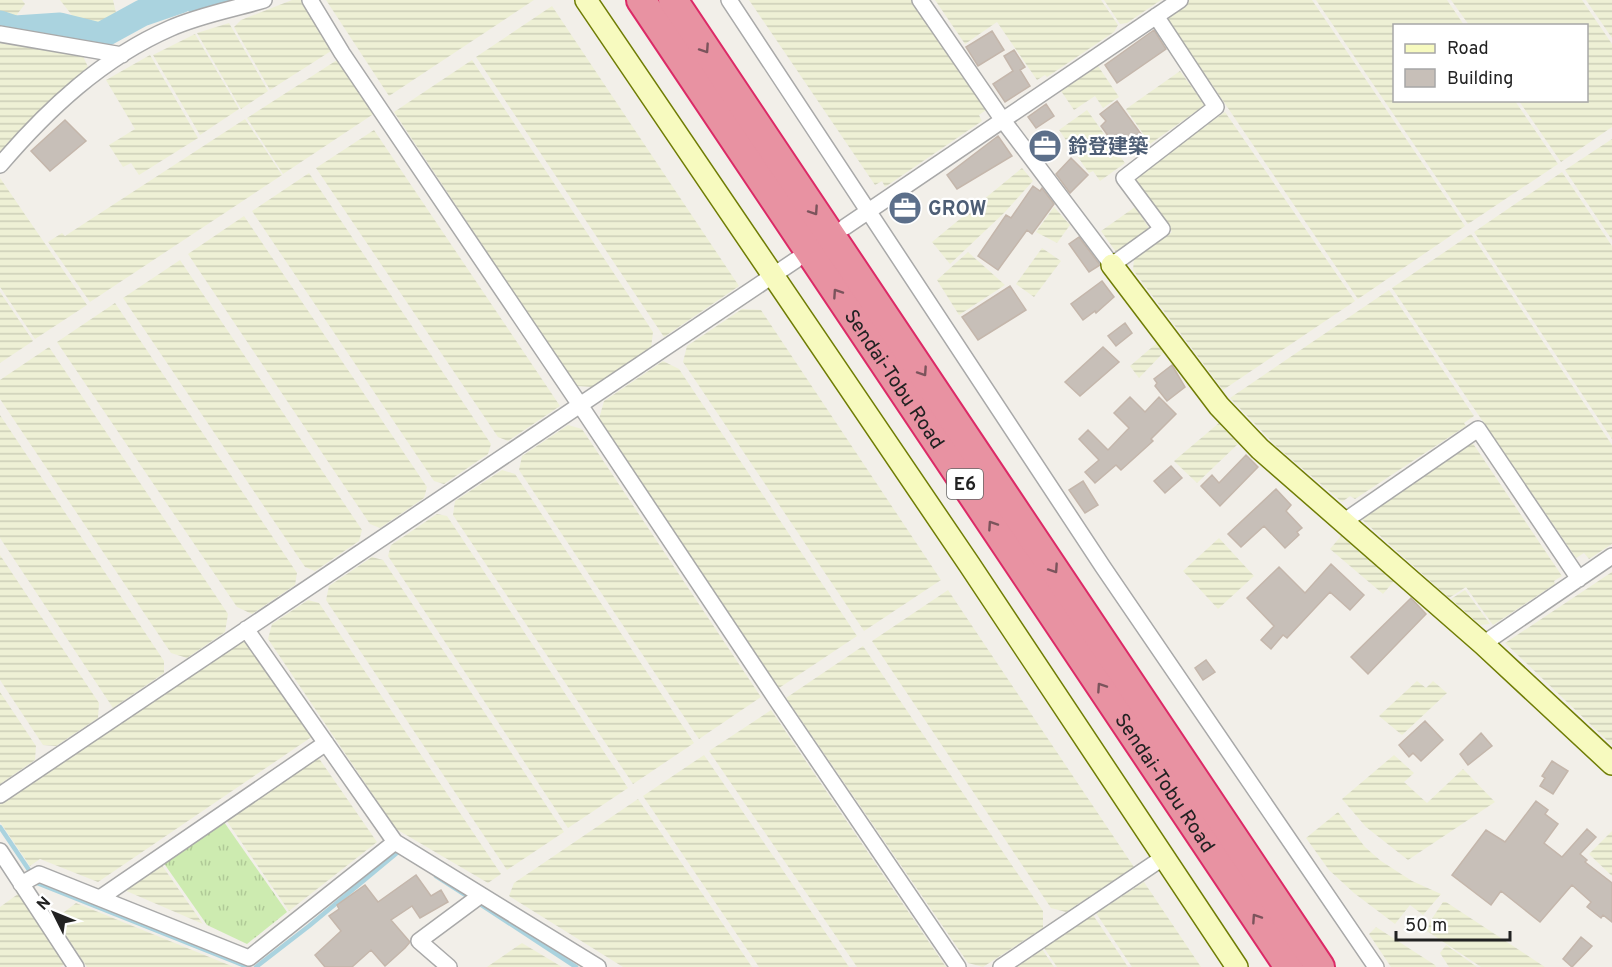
<svg xmlns="http://www.w3.org/2000/svg" width="1612" height="967" font-family="Overpass,'Noto Sans JP',sans-serif">
  <style>
    .farmland { fill: url(#farmland-rules) }
    .grass { fill: url(#grass-tufts) }
    .lines { fill: none; stroke-linecap: round; stroke-linejoin: round }
    .stream { stroke: #aad3df; stroke-width: 4.5 }
    .river { stroke: #aad3df; stroke-width: 27 }
    .building { fill: #c7bfb8; stroke: #c4b6ab; stroke-width: 1.5 }
    .street-casing { stroke: #a9a9a9; stroke-width: 18 }
    .secondary-casing { stroke: #707d05; stroke-width: 24 }
    .highway-casing { stroke: #dc2a67; stroke-width: 32 }
    .street { stroke: #fff; stroke-width: 15 }
    .secondary { stroke: #f7fabf; stroke-width: 21 }
    .highway { stroke: #e892a2; stroke-width: 28 }
    .oneway { stroke: #7b545c }
    .labels { text-anchor: middle; stroke-width: 4.5; stroke-linejoin: round; paint-order: stroke }
    .shield { fill: #fff; stroke: #646464; stroke-width: 1.5 }
    .shield-label { font-size: 18px; font-weight: bold; fill: #222 }
    .service-label { font-size: 20px; font-weight: bold; fill: #4e5e75; stroke: #fff; text-anchor: start }
    .street-label { font-size: 20px; fill: #222; stroke: #fff }
  </style>
  <defs>
    <pattern id="farmland-rules" width="6" height="5" patternUnits="userSpaceOnUse" patternTransform="scale(1.5)"><rect width="6" height="5" fill="#eef0d5"/><path d="M0 2.5h6" fill="none" stroke="#ccceb7"/></pattern>
    <pattern id="grass-tufts" width="24" height="20" patternUnits="userSpaceOnUse" patternTransform="scale(1.5)"><rect width="24" height="20" fill="#cdebb0"/><path d="M3 7l-1-3M5 7V3M7 7l1-3M15 17l-1-3M17 17v-4M19 17l1-3" fill="none" stroke="#b0c997"/></pattern>
  </defs>
  <rect width="100%" height="100%" fill="#f2efe9"/>
  <path class="farmland" d="M0 0H22L25 4 12 21 0 16Z
    M60 0H113L117 17 85 32Z
    M292 0H304L331 44V51L270 90 234 27 241 20Z
    M326 0H534L389 96Z
    M749 0H911L986 110 979 115 982 121 885 187 882 181 875 185Z
    M935 0H1101L1118 25 1114 32 1047 77 1045 75 1037 80 997 22 965 44Z
    M1104 0H1161L1127 23 1120 24Z
    M1189 0H1312L1465 226 1358 299 1168 20 1174 10Z
    M1316 0H1447L1464 25 1394 26V100L1515 101 1558 164 1468 224Z
    M1451 0H1582L1612 44V127L1561 162 1519 101 1586 100V26L1469 25Z
    M1586 0H1612V38Z
    M552 6 739 286 664 337 476 57Z
    M229 23 268 91 241 109 197 33Z
    M195 34 239 109 200 135 153 55Z
    M0 43 83 56 88 67 41 108 2 152H0Z
    M150 55 198 138 139 175 131 163 123 167 109 145 135 129 106 80Z
    M337 60 341 61 375 113 283 174 247 118Z
    M472 60 653 332 651 348 592 387 576 386 394 112Z
    M1098 66 1119 97 1103 108 1095 96 1074 110 1061 91Z
    M1180 71 1205 105 1150 144 1126 109Z
    M1087 110 1125 163 1100 181 1093 171 1089 173 1059 130Z
    M1225 112 1355 301 1223 390 1133 270 1134 259 1172 232 1133 177Z
    M245 119 282 175 90 302 48 242 62 233 65 236Z
    M374 130 560 406 508 441 498 437 316 168Z
    M1612 139V240L1565 170Z
    M1022 168 1033 181 1005 212 950 264 932 242Z
    M1562 172 1612 246V439L1474 232Z
    M309 173 491 444 488 454 444 484 434 481 252 211Z
    M0 178 87 305 35 339 0 287Z
    M1054 207 1070 225 1057 243 1036 232Z
    M1135 207 1149 228 1116 252 1101 231Z
    M244 216 427 487 424 498 380 528 370 524 188 254Z
    M1471 234 1612 445V544L1589 559 1584 553 1576 558 1392 288Z
    M1042 248 1061 261 1034 297 1016 284Z
    M968 252 1005 285 959 315 937 280Z
    M180 260 362 530 359 541 315 571 305 567 123 298Z
    M1389 290 1474 416 1464 423 1466 426 1355 499 1350 496 1342 502 1277 447 1230 398Z
    M0 292 33 341 0 363Z
    M115 303 297 573 295 585 252 614 237 607 57 342Z
    M742 309 761 310 941 580 864 631 683 362 687 346Z
    M1158 342 1165 351 1139 378 1130 366Z
    M49 347 228 614 225 632 187 658 171 653 0 399V380Z
    M663 361 679 369 857 636 779 688 599 419 604 401Z
    M0 415 164 661V673L113 708 0 538Z
    M1219 423 1238 444 1197 483 1174 461Z
    M568 425 582 429 761 697 699 739 519 470 522 456Z
    M1472 442 1562 576 1554 581 1555 584 1493 625 1466 587 1449 598 1358 516Z
    M502 470 515 474 694 743 633 784 453 515 455 501Z
    M437 514 447 516 628 788 568 828 388 556 391 545Z
    M1341 536 1394 581 1383 594 1330 549Z
    M1219 538 1254 576 1218 609 1183 571Z
    M0 555 99 703 98 718 56 746 43 745 0 680Z
    M372 557 383 560 564 832 507 870 326 600 329 586Z
    M1612 572V745L1505 643Z
    M948 590 1134 867 1066 912 1051 908 872 641Z
    M1465 590 1490 624 1480 625 1451 599Z
    M308 600 319 603 501 874 488 883 396 829 268 639 272 624Z
    M246 636 313 736 98 882 40 859 30 866 0 822V803Z
    M863 646 1043 911V928L983 967 968 963 786 698Z
    M1417 681 1426 688 1433 681 1447 693 1402 735 1379 716Z
    M0 692 36 746 35 760 0 784Z
    M771 710 946 967H857L709 751Z
    M704 755 849 967H759L643 796Z
    M1394 755 1414 773 1404 782 1427 803 1463 769 1495 802 1408 860 1366 827 1342 799Z
    M318 757 377 842 289 911 226 820Z
    M638 799 752 967H623L509 896 514 883Z
    M1338 812 1365 847 1381 861 1412 881 1441 894 1423 915 1410 905 1395 924 1354 893 1329 870 1306 838Z
    M1612 831V876L1589 854Z
    M161 864 203 924 124 890Z
    M1144 882 1201 967H1132L1096 913Z
    M18 894 65 964 60 967H0V907Z
    M1443 902H1446L1545 967H1481L1427 931V926Z
    M76 903 234 967H87L55 919Z
    M1093 915 1128 967H1057L1044 948Z
    M1376 927 1435 965 1436 967H1391L1369 934Z
    M522 943 562 967H487Z
    M1446 945 1477 967H1449L1440 953Z
    M1042 949 1054 967H1016L1042 950Z"/>
  <path class="grass" d="M224 822 287 912 247 944 207 925 163 862Z"/>
  <g class="lines">
    <path class="stream" d="M0 827 29 870
      M436 876 467 896
      M37 883 248 967
      M480 904 576 967
      M256 967 309 926 392 857 398 852 401 853"/>
    <path class="river" d="M196 0 211 2 219 0
      M0 24 15 29 60 26 100 36 142 13 180 0"/>
  </g>
  <path class="building" d="M1154 30 1166 49 1117 83 1105 65Z
    M992 31 1004 50 978 66 966 47Z
    M1014 50 1025 67 1020 70 1030 86 1005 102 993 84 1013 71 1004 56Z
    M1117 101 1144 138 1121 154 1101 126 1106 121 1100 114Z
    M1046 104 1054 116 1036 128 1028 117Z
    M65 120 86 141 50 171 31 151Z
    M1048 134 1057 147 1043 157 1033 144Z
    M998 136 1012 156 957 189 947 175Z
    M1071 158 1088 175 1070 193 1056 174Z
    M1033 186 1040 191 1042 188 1054 204 1032 234 1027 230 998 270 978 256 1006 215 1011 218Z
    M912 193 920 204 898 219 891 208Z
    M1079 237 1100 265 1089 272 1069 244Z
    M1102 281 1114 297 1096 313 1095 311 1083 320 1071 304Z
    M1010 286 1026 310 978 340 962 317Z
    M1125 323 1132 333 1116 346 1108 336Z
    M1103 347 1119 362 1080 396 1065 382Z
    M1172 365 1185 387 1167 401 1155 386 1157 383 1154 379Z
    M1130 397 1145 412 1159 397 1176 414 1151 439 1153 441 1121 470 1116 465 1095 483 1085 472 1099 460 1079 439 1088 430 1108 450 1129 428 1114 413Z
    M1246 455 1258 467 1220 506 1201 486 1212 475 1219 483Z
    M1171 466 1182 478 1165 493 1154 481Z
    M1083 481 1098 505 1085 513 1069 490Z
    M1276 489 1291 505 1286 511 1302 528 1297 532 1299 535 1285 548 1264 526 1241 547 1228 534Z
    M1331 564 1364 595 1350 610 1330 592 1287 638 1283 635 1271 649 1261 640 1274 626 1247 598 1279 567 1305 593Z
    M1411 598 1426 614 1368 674 1351 657Z
    M1206 660 1215 672 1203 680 1195 668Z
    M1425 721 1443 740 1421 761 1413 753 1409 757 1399 745Z
    M1481 733 1492 746 1468 765 1460 754Z
    M1552 761 1568 771 1553 794 1540 786 1545 778 1542 776Z
    M1536 801 1548 810 1545 814 1558 824 1544 843 1562 857 1587 829 1596 837 1580 854 1587 860 1585 862 1612 883V922L1603 915 1601 918 1587 907 1591 902 1572 885 1540 922 1501 891 1491 905 1452 875 1486 830 1505 842Z
    M416 875 431 896 441 890 448 902 420 918 412 906 391 920 410 942 405 948 385 966 371 950 352 967H325L315 955 341 931 329 916 339 909 337 905 365 885 378 902Z
    M1581 937 1592 946 1572 967 1563 959Z"/>
  <g class="lines">
    <defs>
      <path id="street" d="M310 0 342 53 580 405 796 260
        M729 0 1103 567 1376 967
        M920 0 1002 119 1112 265 1162 229 1124 178 1216 107 1156 16
        M0 34 122 55
        M0 165C48 109 102 58 171 28 200 15 234 9 264 0
        M845 227 1180 0
        M1343 522 1478 429 1579 579
        M246 629 395 842 598 967
        M1483 644 1612 556
        M0 795 580 405 776 699 958 967
        M0 851 76 967
        M21 884 39 874 249 958 395 842
        M100 898 326 743
        M449 967 419 941 481 895
        M1001 967 1164 857"/>
      <path id="secondary" d="M586 0 969 564 1237 967
        M1112 265 1219 406 1260 449 1483 644 1612 764"/>
      <g id="highway">
        <path id="s1" d="M641 0 1289 967"/>
        <path d="M673 0 1320 967"/>
      </g>
    </defs>
    <use href="#street" class="street-casing"/>
    <use href="#secondary" class="secondary-casing"/>
    <use href="#highway" class="highway-casing"/>
    <use href="#street" class="street"/>
    <use href="#secondary" class="secondary"/>
    <use href="#highway" class="highway"/>
  </g>
  <defs><path id="oneway-chevron" d="M-2-3.5L2.5 0L-2 3.5" fill="none" stroke-width="1.6" stroke-linecap="round" stroke-linejoin="round" transform="scale(1.5)"/></defs>
  <g class="oneway">
    <use href="#oneway-chevron" transform="translate(705 49) rotate(56)"/>
    <use href="#oneway-chevron" transform="translate(814 211) rotate(56)"/>
    <use href="#oneway-chevron" transform="translate(837 293) rotate(-124)"/>
    <use href="#oneway-chevron" transform="translate(923 372) rotate(56)"/>
    <use href="#oneway-chevron" transform="translate(992 525) rotate(-124)"/>
    <use href="#oneway-chevron" transform="translate(1054 569) rotate(56)"/>
    <use href="#oneway-chevron" transform="translate(1101 687) rotate(-124)"/>
    <use href="#oneway-chevron" transform="translate(1256 918) rotate(-124)"/>
  </g>
  <defs>
    <symbol id="office-disc" viewBox="-11 -11 22 22"><circle r="9.5" fill="#5c6f8a" stroke="#fff"/><path d="M-6-3h4V-5.5h4V-3h4V5H-6ZM-1-4.5V-3h2v-1.5ZM-6 0V1H6V0Z" fill="#fff"/></symbol>
  </defs>
  <g fill-rule="evenodd">
    <use href="#office-disc" x="1026" y="127" width="38" height="38"/>
    <use href="#office-disc" x="886" y="189" width="38" height="38"/>
  </g>
  <g class="labels">
    <rect class="shield" x="947" y="469" width="36" height="30" rx="4.5"/>
    <g class="shield-label">
      <text x="965" y="490">E6</text>
    </g>
    <g class="service-label">
      <text x="1068" y="153">鈴登建築</text>
      <text x="928" y="215">GROW</text>
    </g>
    <g class="street-label">
      <text dy="7" stroke="none"><textPath href="#s1" startOffset="456">Sendai-Tobu Road</textPath></text>
      <text dy="7" stroke="none"><textPath href="#s1" startOffset="942">Sendai-Tobu Road</textPath></text>
    </g>
  </g>
  <rect x="1393" y="24" width="195" height="78" fill="#ffffff" stroke="#a7a7a7" stroke-width="1.5"/>
  <rect x="1405" y="44" width="30" height="9" fill="#f7fabf" stroke="#a7a7a7" stroke-width="1.5"/>
  <text x="1447" y="54" font-size="18" fill="#222222">Road</text>
  <rect x="1405" y="69" width="30" height="18" fill="#c7bfb8" stroke="#a7a7a7" stroke-width="1.5"/>
  <text x="1447" y="84" font-size="18" fill="#222222">Building</text>
  <g transform="translate(54 913) rotate(313)" stroke="#ffffff" stroke-width="4.5" paint-order="stroke">
  <path d="M0-4.5L10 22L0 15L-10 22Z" fill="#222222"/>
  <text y="-9" font-size="16" font-weight="bold" text-anchor="middle" fill="#222222">N</text>
  </g>
  <path d="M1396 931v9h114v-9" fill="none" stroke="#222222" stroke-width="3"/>
  <text x="1405" y="931" font-size="18" fill="#222222" stroke="#ffffff" stroke-width="4.5" paint-order="stroke">50 m</text>
</svg>
